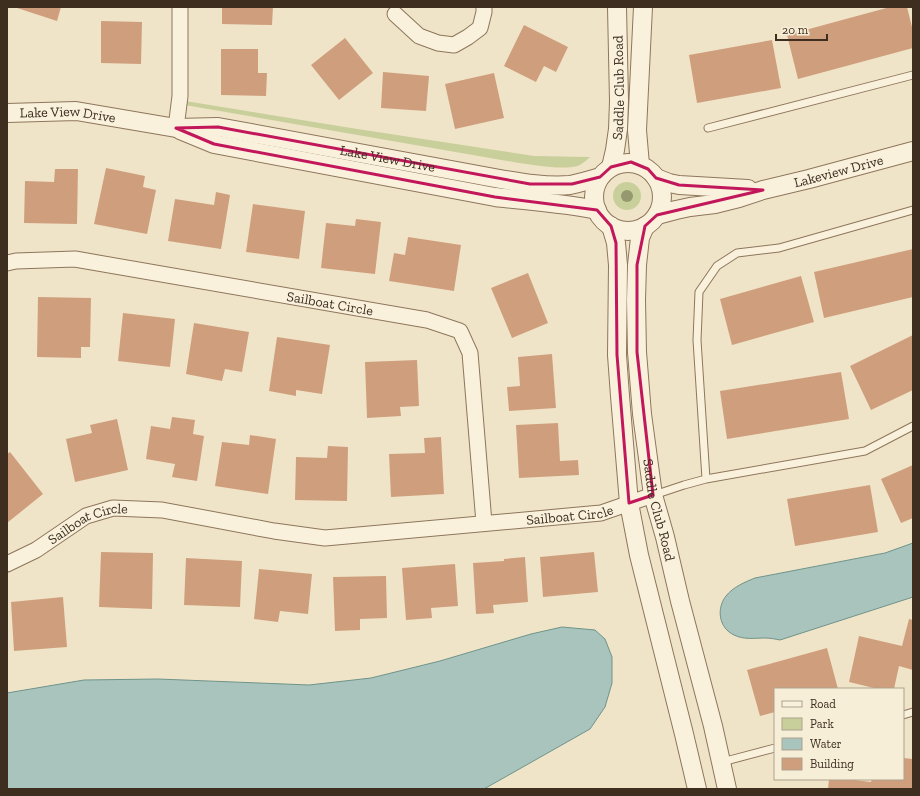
<svg xmlns="http://www.w3.org/2000/svg" width="920" height="796" font-family="'Zilla Slab',serif">
  <style>
    .green { fill: #c9cf9b }
    .water { fill: #a9c4bc; stroke: #6f938a }
    .building { fill: #cf9f7d }
    .lines { fill: none; stroke-linecap: round; stroke-linejoin: round }
    .service-casing { stroke: #8d765c; stroke-width: 9 }
    .minor-casing { stroke: #8d765c; stroke-width: 17 }
    .tertiary-casing { stroke: #8d765c; stroke-width: 20 }
    .service { stroke: #faf1dc; stroke-width: 7 }
    .minor { stroke: #faf1dc; stroke-width: 15 }
    .tertiary { stroke: #faf1dc; stroke-width: 18 }
    .tree { fill: #96986f }
    .marked { fill: none; stroke: #c2185b; stroke-width: 3; stroke-linejoin: round }
    .labels { text-anchor: middle; stroke-width: 3; stroke-linejoin: round; paint-order: stroke }
    .street-label { font-size: 14px; fill: #3d2e20; stroke: #f7eed8 }
  </style>
  <rect width="100%" height="100%" fill="#f0e4c8"/>
  <path class="green" d="M179 100 351 128 534 156 590 157C587 160 583 163 580 165 566 171 534 165 519 163L179 104Z
    M613 196a14 14 0 1 1 28 0a14 14 0 1 1-28 0Z"/>
  <path class="water" d="M913 543V597L780 640C775 639 770 638 765 638 755 638 744 640 734 635 719 628 716 609 726 596 733 587 745 582 755 578L885 553Z
    M562 627 595 630 605 639 612 657V683L605 707 590 729 484 789H7V693L84 680 158 679 309 685 371 678 440 661 531 634Z"/>
  <path class="building" d="M14 7H61L57 21Z
    M222 7H273L272 25 222 24Z
    M890 7H907L913 31V48L798 79 787 35Z
    M101 21 142 22 141 64 101 63Z
    M524 25 568 47 556 72 544 66 536 82 504 66Z
    M345 38 373 73 339 100 311 65Z
    M772 40 781 88 697 103 689 55Z
    M221 49H258V73H267L266 96 221 95Z
    M383 72 429 76 426 111 381 108Z
    M494 73 504 118 455 129 445 84Z
    M106 168 145 176 143 187 156 190 147 234 94 224Z
    M55 169H78L77 224 24 223 25 181 54 182Z
    M216 192 230 195 221 249 168 241 175 199 214 205Z
    M253 204 305 211 299 259 246 252Z
    M356 219 381 222 375 274 321 268 326 223 355 226Z
    M408 237 461 245 454 291 389 281 394 253 405 255Z
    M913 249V297L824 318 814 272Z
    M528 273 548 323 512 338 491 288Z
    M801 276 814 322 732 345 720 299Z
    M38 297 91 298 90 347H81V358L37 357Z
    M123 313 175 319 170 367 118 361Z
    M194 323 249 332 242 372 225 369 222 381 186 374Z
    M913 335V390L871 410 850 366Z
    M277 337 330 345 322 394 296 390V396L269 391Z
    M552 354 556 408 509 411 507 387 520 386 518 357Z
    M417 360 419 406 400 407 401 416 367 418 365 362Z
    M841 372 849 419 727 439 720 391Z
    M172 417 195 420 193 434 204 436 197 481 172 477 175 464 146 459 151 426 170 429Z
    M117 419 128 470 75 482 66 439 92 433 90 425Z
    M558 423 560 461 578 460 579 475 519 478 516 425Z
    M250 435 276 439 268 494 215 486 222 442 249 445Z
    M441 437 444 494 391 497 389 454 425 453 424 438Z
    M328 446 348 447 347 501 295 500 296 457 327 458Z
    M10 452 43 494 7 523V454Z
    M913 465V518L901 523 881 479Z
    M870 485 878 532 795 546 787 499Z
    M101 552 153 553 152 609 99 607Z
    M594 552 598 592 543 597 540 557Z
    M525 557 528 602 493 605 494 613 476 614 473 563 504 561V559Z
    M186 558 242 561 240 607 184 605Z
    M455 564 458 606 431 608 432 618 406 620 402 568Z
    M259 569 312 574 308 614 280 611 278 622 254 619Z
    M386 576 387 618 360 619V630L335 631 333 577Z
    M63 597 67 647 14 651 11 602Z
    M909 619 913 620V670L899 666 894 689H878L849 682 859 636 902 646Z
    M827 648 838 689H775V712L760 716 747 670Z
    M903 758 913 759V789H828L829 779H846L871 782 872 779H903Z"/>
  <g class="lines">
    <defs>
      <path id="service" d="M708 128 913 75
        M706 479 697 340 699 292 717 266 737 253 779 248 913 210
        M654 495 684 485 706 479 865 451 913 426
        M903 715 913 712
        M722 762 775 748"/>
      <g id="minor">
        <path d="M395 14 419 36 438 43 454 45 468 37 480 28 484 12V7"/>
        <path d="M176 128 180 96V7"/>
        <path id="s1" d="M7 263 16 261 75 259 427 320 460 331 470 353 484 523"/>
        <path id="s2" d="M7 564 36 550 86 516 113 508 162 510 274 531 325 538 601 513 653 495"/>
      </g>
      <g id="tertiary">
        <path id="s3" d="M7 113 76 111 176 128 218 127 500 179C523 183 547 187 570 185 580 183 590 180 600 177"/>
        <path d="M180 130 214 144 495 197C529 201 563 203 597 210"/>
        <circle cx="628" cy="197" r="34"/>
        <path d="M640 165 637 130 643 7"/>
        <path id="s4" d="M611 167 615 150 618 129 619 101 617 7"/>
        <path d="M656 178 669 183 679 185 748 189"/>
        <path id="s5" d="M657 215 676 210 690 207 715 204 739 198 763 190 809 179 913 151"/>
        <path d="M611 226 616 243 618 265 617 355 620 396 629 503 639 555 684 734 697 789"/>
        <path id="s6" d="M645 226 640 238 637 265 636 300 637 352 642 414 653 495 665 537 680 601 713 726 727 789"/>
      </g>
    </defs>
    <use href="#service" class="service-casing"/>
    <use href="#minor" class="minor-casing"/>
    <use href="#tertiary" class="tertiary-casing"/>
    <use href="#service" class="service"/>
    <use href="#minor" class="minor"/>
    <use href="#tertiary" class="tertiary"/>
  </g>
  <circle class="tree" cx="627" cy="196" r="6"/>
  <path class="marked" d="M218 127 530 184H572L600 177 611 167 631 162 648 169 656 178 679 185 763 190 657 215 645 226 637 265V352L653 495 629 503 617 355 616 243 611 226 597 210 495 197 214 144 176 128Z"/>
  <g class="labels">
    <g class="street-label">
      <text dy="5" stroke="none"><textPath href="#s4" startOffset="80">Saddle Club Road</textPath></text>
      <text dy="5" stroke="none"><textPath href="#s3" startOffset="61">Lake View Drive</textPath></text>
      <text dy="5" stroke="none"><textPath href="#s3" startOffset="385">Lake View Drive</textPath></text>
      <text dy="5" stroke="none"><textPath href="#s5" startOffset="187">Lakeview Drive</textPath></text>
      <text dy="5" stroke="none"><textPath href="#s1" startOffset="327">Sailboat Circle</textPath></text>
      <text dy="5" stroke="none"><textPath href="#s6" startOffset="287">Saddle Club Road</textPath></text>
      <text dy="5" stroke="none"><textPath href="#s2" startOffset="581">Sailboat Circle</textPath></text>
      <text dy="5" stroke="none"><textPath href="#s2" startOffset="92">Sailboat Circle</textPath></text>
    </g>
  </g>
  <rect width="920" height="796" fill="none" stroke="#3d2e20" stroke-width="16"/>
  <rect x="774" y="688" width="130" height="92" fill="#f7eed8" stroke="#ada18e"/>
  <rect x="782" y="701" width="20" height="6" fill="#faf1dc" stroke="#ada18e"/>
  <text x="810" y="708" font-size="12" fill="#3d2e20">Road</text>
  <rect x="782" y="718" width="20" height="12" fill="#c9cf9b" stroke="#ada18e"/>
  <text x="810" y="728" font-size="12" fill="#3d2e20">Park</text>
  <rect x="782" y="738" width="20" height="12" fill="#a9c4bc" stroke="#ada18e"/>
  <text x="810" y="748" font-size="12" fill="#3d2e20">Water</text>
  <rect x="782" y="758" width="20" height="12" fill="#cf9f7d" stroke="#ada18e"/>
  <text x="810" y="768" font-size="12" fill="#3d2e20">Building</text>
  <path d="M776 34v6h51v-6" fill="none" stroke="#3d2e20" stroke-width="2"/>
  <text x="782" y="34" font-size="12" fill="#3d2e20" stroke="#f7eed8" stroke-width="3" paint-order="stroke">20 m</text>
</svg>
